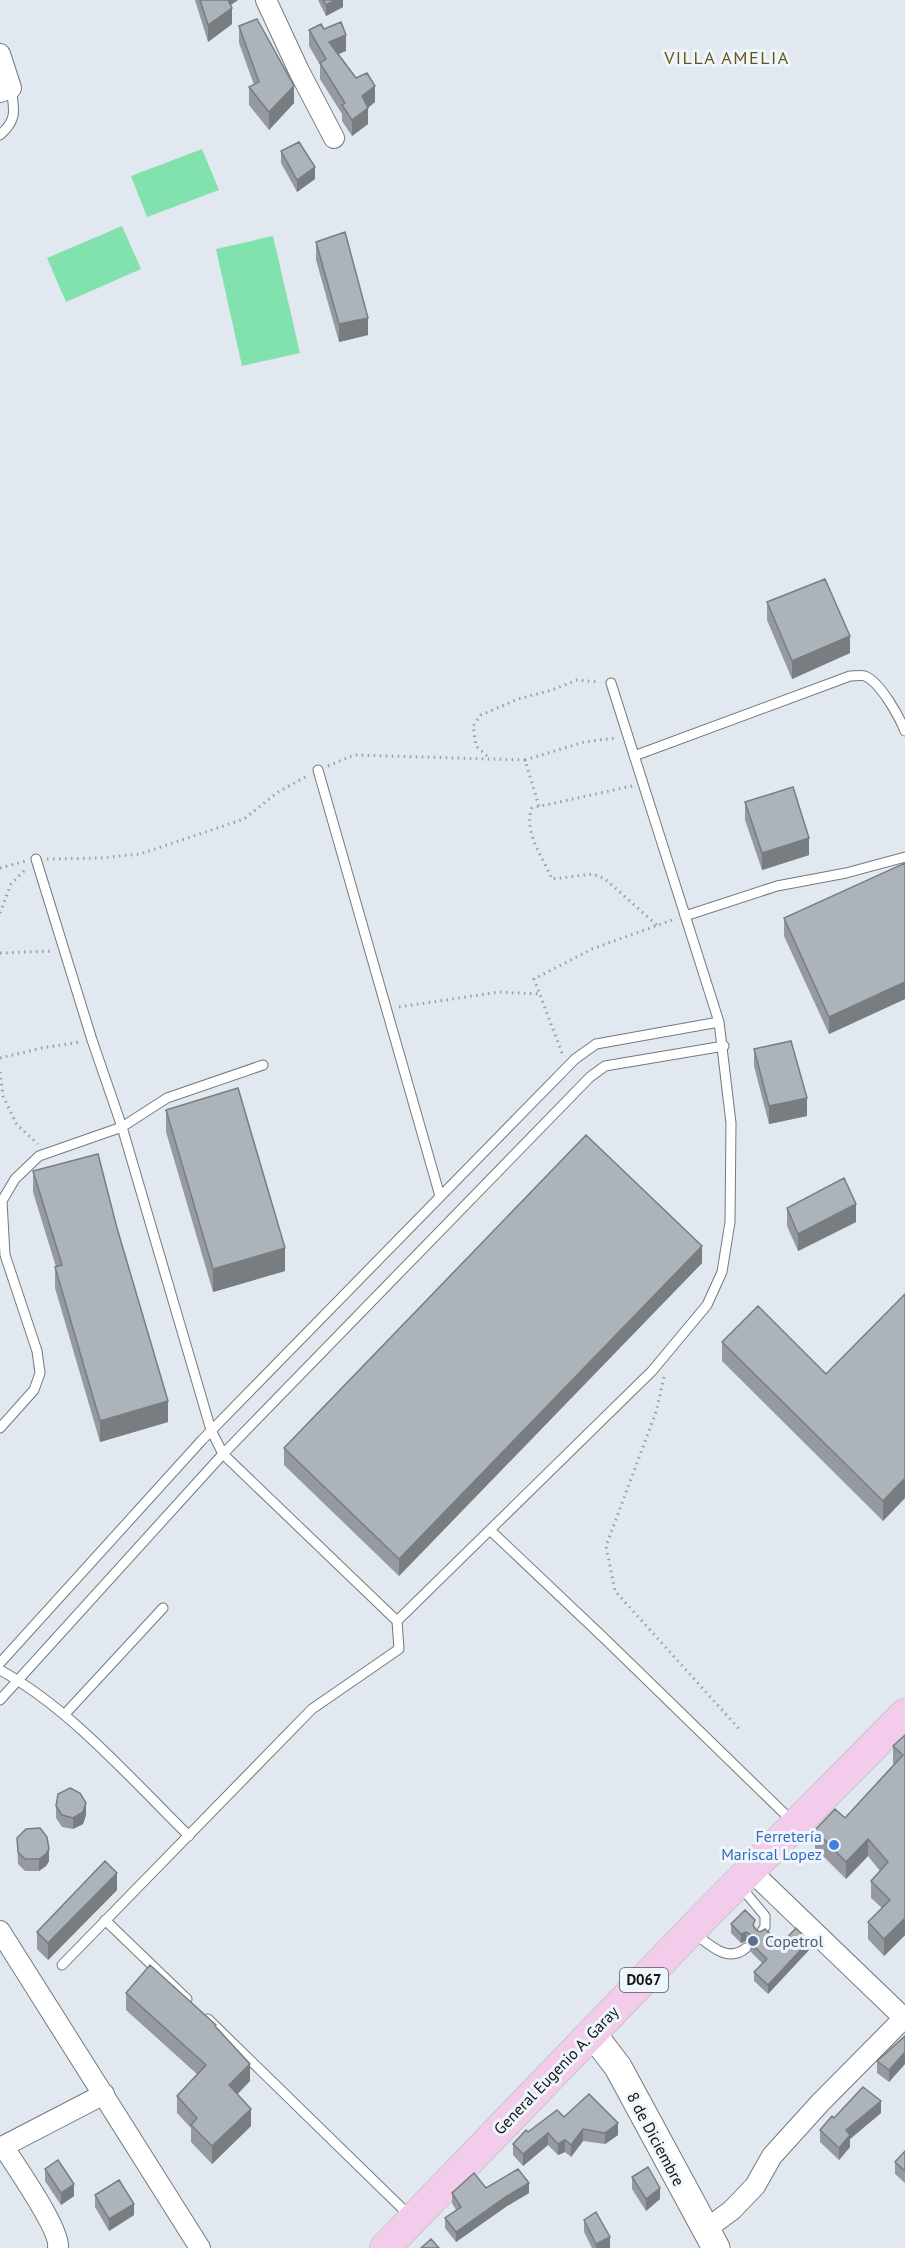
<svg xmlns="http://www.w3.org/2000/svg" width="905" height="2248" font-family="'PT Sans',sans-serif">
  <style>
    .garden { fill: #82e2ad }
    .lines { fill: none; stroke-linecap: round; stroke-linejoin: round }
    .lane-casing { stroke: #737a7f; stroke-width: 11 }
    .street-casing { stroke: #737a7f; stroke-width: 22 }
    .secondary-casing { stroke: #737a7f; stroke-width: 29 }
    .primary-casing { stroke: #c6c7c7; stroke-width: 32 }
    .path { stroke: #999fa4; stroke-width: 3; stroke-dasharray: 1.5 4.5; stroke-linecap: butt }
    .lane { stroke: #fff; stroke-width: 9 }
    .street { stroke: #fff; stroke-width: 20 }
    .secondary { stroke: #fff; stroke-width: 27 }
    .primary { stroke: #f3ccec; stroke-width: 30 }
    .wall { fill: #949a9f }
    .shaded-wall { fill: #787d82 }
    .building { fill: #acb3b9; stroke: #787d82; stroke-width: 1.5 }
    .shop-dot { fill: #3f7fe0; stroke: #eef6fc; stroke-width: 2 }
    .service-dot { fill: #5c6f8a; stroke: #eef6fc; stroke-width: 2 }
    .labels { text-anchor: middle; stroke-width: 6; stroke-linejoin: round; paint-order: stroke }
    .shield { fill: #eef6fc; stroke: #54585c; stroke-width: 1.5 }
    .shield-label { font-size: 15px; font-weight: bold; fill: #121517 }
    .shop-label { font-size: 16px; fill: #366cbe; stroke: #eef6fc; text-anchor: end }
    .service-label { font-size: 16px; fill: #4e5e75; stroke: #eef6fc; text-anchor: start }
    .street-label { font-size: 16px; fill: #121517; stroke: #eef6fc }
    .neighbourhood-label { font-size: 18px; letter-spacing: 1.5px; fill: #65571b; stroke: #eef6fc }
  </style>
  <rect width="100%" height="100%" fill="#e1e8ef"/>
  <path class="garden" d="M202 149 219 190 147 217 131 176Z
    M122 226 141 269 66 302 47 258Z
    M273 236 300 353 242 366 216 249Z"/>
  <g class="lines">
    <defs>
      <path id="lane" d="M0 135C18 119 14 110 11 88
        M634 756 850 676C854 676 861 675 865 676 880 682 899 716 905 731
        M318 770 440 1196
        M36 859 92 1040 122 1127 211 1430 223 1454 397 1621
        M685 916 777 886 846 873 905 857
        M0 1428 34 1390 40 1373 37 1351 5 1255 2 1201 15 1179 39 1156 122 1127 167 1098 263 1065
        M490 1530 605 1639 793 1822
        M0 1663 202 1440 575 1059 596 1044 719 1022
        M0 1670C70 1708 132 1780 189 1836
        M0 1700 223 1454 590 1077 605 1066 724 1046
        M65 1714 163 1608
        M741 1887 765 1916V1927L760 1934
        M105 1920 187 1999
        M693 1932C709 1944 727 1964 746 1948
        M62 1965 312 1709 399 1649 397 1621 652 1371 707 1305 722 1272 730 1222 731 1123 719 1022 611 683
        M208 2019 411 2217"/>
      <path id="street" d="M266 0 299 71 334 138
        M0 54 11 88 0 92
        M750 1870 905 2019
        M0 1931 200 2248
        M3 2146C15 2165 61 2230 58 2248
        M0 2148 104 2094
        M705 2230 732 2210 755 2186 772 2156 820 2103 905 2017"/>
      <path id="secondary" d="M592 2033 618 2067 716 2248"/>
      <path id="primary" d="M385 2248 705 1916 905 1714"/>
    </defs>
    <use href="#lane" class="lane-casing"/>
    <use href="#street" class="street-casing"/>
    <use href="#secondary" class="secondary-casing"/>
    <use href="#primary" class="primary-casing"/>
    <path class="path" d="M487 756 476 746 473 726 481 715 518 699 552 690 577 680 599 682
      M328 766 354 755 525 760
      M632 786 532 808C523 831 543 858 552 879L593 874 605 879 658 926
      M539 806 525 760 584 742 616 738
      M47 859 100 858 140 854 244 819 278 792 309 775
      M0 868 26 861
      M0 913 11 884 26 869
      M0 953 53 951
      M399 1007 499 992 540 994
      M562 1053 534 979 592 949 675 919
      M0 1058 42 1048 80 1042
      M0 1072 3 1096 17 1125 38 1144
      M664 1377 656 1412 606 1546 615 1591 741 1731"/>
    <use href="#lane" class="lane"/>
    <use href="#street" class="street"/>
    <use href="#secondary" class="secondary"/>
    <use href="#primary" class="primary"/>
  </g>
  <path class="wall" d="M195 0H238L231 5 232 24 208 42Z
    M318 0H343V7L326 16Z
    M239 26 294 103 269 130 249 105V87L254 85 239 43Z
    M324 29 346 51 338 54 375 102 368 108V124L352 136 342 121V114L320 79V65L309 46V30Z
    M281 151 315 179 297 192 281 163Z
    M316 242 368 335 339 342 316 260Z
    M767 602 850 653 792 679 767 620Z
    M745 802 809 855 762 870 745 820Z
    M905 863V999L829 1034 784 936V918Z
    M754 1049 807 1116 769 1124 754 1066Z
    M166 1110 285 1271 213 1292 166 1132Z
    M33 1171 117 1228 168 1422 100 1442 55 1288V1267H56L33 1192Z
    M787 1208 856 1222 798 1251 787 1226Z
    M702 1263 399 1576 284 1465V1448Z
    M905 1294V1498L883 1521 722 1361V1342L826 1374Z
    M905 1735V1935L884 1956 868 1939V1922L882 1908 871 1898V1881L880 1871 868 1856 846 1879 815 1848V1830L845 1818 894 1764 893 1763V1746Z
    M56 1806 86 1815 83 1824 73 1829 62 1827 56 1818Z
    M17 1838 49 1861 46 1866 39 1871H25L18 1864Z
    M117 1890 48 1960 37 1949V1932Z
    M731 1924 755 1929 781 1944 809 1950 768 1994 754 1981V1972L762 1963 751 1952V1944L746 1941 741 1943 731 1933Z
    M126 1993 216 2028 250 2081 238 2094 251 2126 212 2164 191 2142V2128L177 2113V2096L198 2075 126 2010Z
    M905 2036V2064L889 2082 877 2073V2061Z
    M881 2113 850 2139V2147L839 2160 820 2142V2130L834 2118Z
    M564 2117 618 2135 605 2144 583 2141 571 2157 565 2152 558 2155 548 2145 523 2166 513 2155V2144L528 2132Z
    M905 2151V2183L895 2174V2162Z
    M45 2169 74 2196 61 2205 45 2181Z
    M632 2177 660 2199 646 2211 632 2189Z
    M486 2188 529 2193 507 2206 456 2242 445 2228V2218L456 2210 452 2203V2193Z
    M95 2195 134 2215 109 2231 95 2207Z
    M584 2220 610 2248H592L584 2232Z"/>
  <path class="shaded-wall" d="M224 0H238L224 9Z
    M335 0H343V7L326 16V5Z
    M232 8V24L208 42V25Z
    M346 35V51L329 58V42Z
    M294 86V103L269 130V112Z
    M375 86V102L362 112V96Z
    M368 108V124L352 136V120Z
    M315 167V179L297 192V180Z
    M368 318V335L339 342V324Z
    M850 636V653L792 679V661Z
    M809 838V855L762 870V853Z
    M905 982V999L829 1034V1017Z
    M807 1098V1116L769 1124V1106Z
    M856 1204V1222L798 1251V1234Z
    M702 1246V1263L399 1576V1559Z
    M285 1248V1271L213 1292V1269Z
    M168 1401V1422L100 1442V1421Z
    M905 1478V1498L883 1521V1501Z
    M86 1803V1815L83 1824 73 1829V1818Z
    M868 1839V1856L846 1879V1862Z
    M49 1849V1861L46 1866 39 1871V1859Z
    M117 1873V1890L48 1960V1943Z
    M905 1918V1935L884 1956V1939Z
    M746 1932V1941L741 1943V1934Z
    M809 1941V1950L768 1994V1985Z
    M905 2052V2064L889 2082V2070Z
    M250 2064V2081L229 2102V2085Z
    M881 2101V2113L850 2139V2147L839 2160V2148L846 2130Z
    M251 2109V2126L212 2164V2146Z
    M618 2123V2135L605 2144V2133Z
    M583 2129V2141L571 2157V2145Z
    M548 2133V2145L523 2166V2154Z
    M565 2140V2152L558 2155V2144Z
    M529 2183V2193L507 2206 456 2242V2232L507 2196Z
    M74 2184V2196L61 2205V2193Z
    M660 2188V2199L646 2211V2199Z
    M134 2204V2215L109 2231V2219Z
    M610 2237V2248H596V2244Z"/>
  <path class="building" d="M200 0H228L232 8 208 25Z
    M323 0H335L326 5Z
    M257 19 294 86 269 112 249 87 259 82 239 26Z
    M341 22 346 35 329 42 356 78 367 73 375 86 362 96 368 108 352 120 342 105 345 103 320 63 326 59 309 30 321 24 324 29Z
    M299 142 315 167 297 180 281 151Z
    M345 232 368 318 339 324 316 242Z
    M825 579 850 636 792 661 767 602Z
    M793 787 809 838 762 853 745 802Z
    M905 863V982L829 1017 784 918Z
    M791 1041 807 1098 769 1106 754 1049Z
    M238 1088 285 1248 213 1269 166 1110Z
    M586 1135 702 1246 399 1559 284 1448Z
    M98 1154 117 1228 168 1401 100 1421 55 1267 62 1265 33 1171Z
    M844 1178 856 1204 798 1234 787 1208Z
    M905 1294V1478L883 1501 722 1342 758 1306 826 1374Z
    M905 1735V1918L884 1939 868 1922 890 1900 871 1881 888 1862 868 1839 846 1862 815 1830 835 1809 845 1818 903 1755 893 1746Z
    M70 1788 80 1793 86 1803 83 1812 73 1818 62 1815 56 1806 58 1794Z
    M40 1828 47 1837 49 1849 46 1854 39 1859H25L18 1852 17 1838 26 1829Z
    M105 1861 117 1873 48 1943 37 1932Z
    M745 1910 755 1920 753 1925 756 1930 760 1932 765 1929 781 1944 796 1928 809 1941 768 1985 754 1972 767 1959 751 1943V1935L746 1932 741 1934 731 1924Z
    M150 1965 216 2025 215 2026 250 2064 229 2085 251 2109 212 2146 191 2125 197 2118 177 2096 206 2065 126 1993Z
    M905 2036V2052L889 2070 877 2061Z
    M863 2087 881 2101 846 2130 850 2135 839 2148 820 2130 832 2116 834 2118Z
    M589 2094 618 2123 605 2133 583 2129 571 2145 565 2140 558 2144 548 2133 523 2154 513 2144 526 2130 528 2132 557 2110 564 2117Z
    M905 2151V2171L895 2162Z
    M58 2160 74 2184 61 2193 45 2169Z
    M648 2167 660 2188 646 2199 632 2177Z
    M518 2169 529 2183 507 2196 456 2232 445 2218 461 2207 452 2193 474 2173 486 2188Z
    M119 2180 134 2204 109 2219 95 2195Z
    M596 2212 610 2237 596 2244 584 2220Z
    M431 2239 439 2248H421Z"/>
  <circle class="shop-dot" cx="834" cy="1845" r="6"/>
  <circle class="service-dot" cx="753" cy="1941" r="6"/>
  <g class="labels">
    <rect class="shield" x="620" y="1968" width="48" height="24" rx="4.5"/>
    <g class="shield-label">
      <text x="644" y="1985">D067</text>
    </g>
    <g class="shop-label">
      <text x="822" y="1842">Ferretería<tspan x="822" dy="18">Mariscal Lopez</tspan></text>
    </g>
    <g class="service-label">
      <text x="765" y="1947">Copetrol</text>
    </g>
    <g class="street-label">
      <text transform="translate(556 2070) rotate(-46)" y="6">General Eugenio A. Garay</text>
      <text transform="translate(656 2139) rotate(62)" y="6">8 de Diciembre</text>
    </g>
    <g class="neighbourhood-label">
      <text x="727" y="64">VILLA AMELIA</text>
    </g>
  </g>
</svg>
